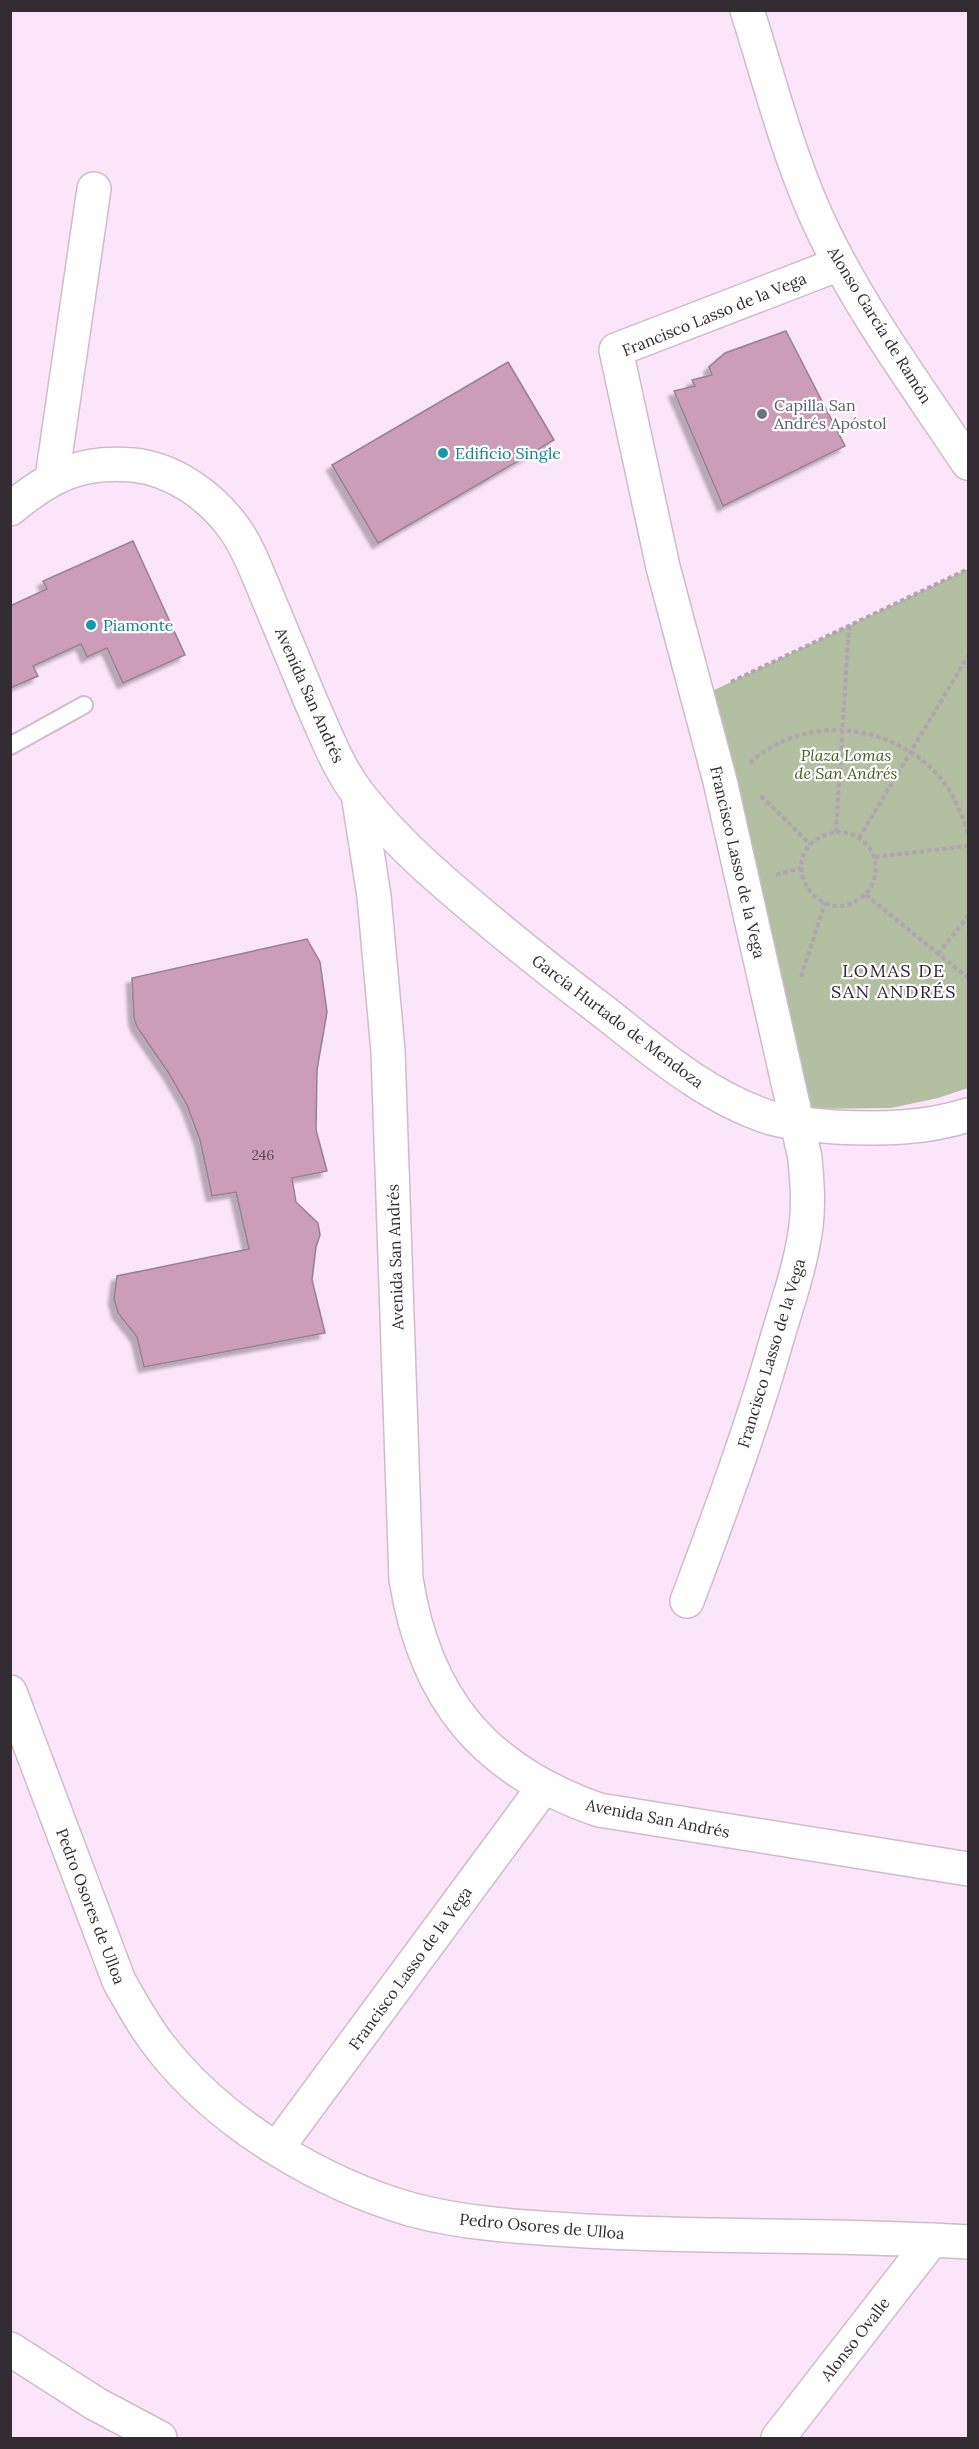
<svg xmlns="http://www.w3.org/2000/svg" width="979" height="2449" font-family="Lora,serif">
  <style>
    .green { fill: #b2bfa0 }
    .building { fill: #cb9db8; stroke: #98818e; stroke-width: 1.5; filter: url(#shadow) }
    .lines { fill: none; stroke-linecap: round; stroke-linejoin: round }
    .lane-casing { stroke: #d0bbce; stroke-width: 20 }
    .street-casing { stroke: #d0bbce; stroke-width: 36 }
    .secondary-casing { stroke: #d0bbce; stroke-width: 36 }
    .path { stroke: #b4a3b3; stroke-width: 4; stroke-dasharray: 4.5 3; stroke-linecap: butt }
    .lane { stroke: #fff; stroke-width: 16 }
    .street { stroke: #fff; stroke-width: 33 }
    .secondary { stroke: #fff; stroke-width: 33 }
    .worship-dot { fill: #6b7280; stroke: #fff; stroke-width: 2 }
    .culture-dot { fill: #0f9aa8; stroke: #fff; stroke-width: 2 }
    .labels { text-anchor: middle; stroke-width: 4.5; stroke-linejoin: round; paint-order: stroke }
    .number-label { font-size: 14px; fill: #5a4854 }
    .street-label { font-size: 16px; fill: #342c33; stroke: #fff }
    .worship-label { font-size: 16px; fill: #5b616d; stroke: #fff; text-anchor: start }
    .culture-label { font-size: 16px; fill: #0d838f; stroke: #fff; text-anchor: start }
    .park-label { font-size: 16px; font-style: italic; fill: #455c1a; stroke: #fff }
    .neighbourhood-label { font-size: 18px; letter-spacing: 1.5px; fill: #332332; stroke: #fff }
  </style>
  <defs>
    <filter id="shadow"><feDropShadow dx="-5.5" dy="5.5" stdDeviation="1.5" flood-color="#0004"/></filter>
  </defs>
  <rect width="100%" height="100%" fill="#fbe5f9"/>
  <path class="green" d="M968 569V1088L938 1098 891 1108 800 1109 704 695Z"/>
  <path class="building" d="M786 331 845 446 723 506 674 391 695 386 692 380 712 375 709 367 725 353Z
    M508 362 554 440 378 543 332 465Z
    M133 541 185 655 123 683 107 648 87 657 81 644 33 666 38 676 10 688V606L47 589 43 581Z
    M307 939 320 962 327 1012 317 1070 316 1130 327 1171 292 1178 296 1202 318 1223 320 1235 316 1247 312 1280 325 1333 144 1367 137 1337 118 1313 114 1299 117 1276 249 1249 236 1192 212 1196 200 1140 187 1105 168 1072 137 1027 134 1018 132 978Z"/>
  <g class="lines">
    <defs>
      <path id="lane" d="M10 746 84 705"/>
      <path id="street" d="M747 10C771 85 790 164 825 235 864 315 919 389 968 463
        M52 478 94 189
        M358 794 374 896 388 1051 406 1579C425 1699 484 1770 599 1810L968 1869
        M687 1601C719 1516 751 1430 776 1342 787 1304 801 1266 806 1226 809 1204 807 1181 805 1158L720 781 663 567 616 350 839 264
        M10 1692 119 1981C132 2004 145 2028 162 2049 221 2124 321 2184 413 2210 470 2225 527 2227 586 2231 713 2238 841 2234 968 2242
        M277 2148 543 1788
        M10 2349 96 2404 160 2438
        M778 2438 932 2240"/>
      <path id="secondary" d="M10 509C50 476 81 460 133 465 173 469 211 496 234 528 248 547 256 570 265 591 281 629 296 666 312 704 326 735 338 768 359 795 398 845 445 884 493 924 528 953 563 981 599 1008 653 1050 705 1097 771 1118 792 1124 813 1125 835 1127 881 1129 924 1129 968 1115"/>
    </defs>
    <use href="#lane" class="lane-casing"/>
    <use href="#street" class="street-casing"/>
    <use href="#secondary" class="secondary-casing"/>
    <path class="path" d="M731 682 968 569
      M750 763C802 714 888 722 936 773 952 789 961 813 968 833
      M761 796 810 844
      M836 832C865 831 884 858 872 885 868 892 863 897 856 901 812 927 769 845 836 832Z
      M836 832 849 626
      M859 838 968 656
      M875 857 968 846
      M776 875 801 868
      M866 895 968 978
      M938 954 968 916
      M801 977 825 903"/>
    <use href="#lane" class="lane"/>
    <use href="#street" class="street"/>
    <use href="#secondary" class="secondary"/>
  </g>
  <circle class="worship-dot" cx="762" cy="414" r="6"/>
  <g class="culture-dot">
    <circle cx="443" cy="453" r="6"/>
    <circle cx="91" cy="625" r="6"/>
  </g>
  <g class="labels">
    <g class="number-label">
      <text x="263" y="1160">246</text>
    </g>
    <g class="street-label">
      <text transform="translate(714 314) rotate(-22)" y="6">Francisco Lasso de la Vega</text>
      <text transform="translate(880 325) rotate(58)" y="6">Alonso García de Ramón</text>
      <text transform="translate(310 695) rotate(66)" y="6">Avenida San Andrés</text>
      <text transform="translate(738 862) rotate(77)" y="6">Francisco Lasso de la Vega</text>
      <text transform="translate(618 1021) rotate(37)" y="6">García Hurtado de Mendoza</text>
      <text transform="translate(395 1257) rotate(-92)" y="6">Avenida San Andrés</text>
      <text transform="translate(771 1353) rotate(-73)" y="6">Francisco Lasso de la Vega</text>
      <text transform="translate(658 1818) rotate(11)" y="6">Avenida San Andrés</text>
      <text transform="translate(91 1906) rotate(69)" y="6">Pedro Osores de Ulloa</text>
      <text transform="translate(410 1968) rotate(-54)" y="6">Francisco Lasso de la Vega</text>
      <text transform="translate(542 2226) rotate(5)" y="6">Pedro Osores de Ulloa</text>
      <text transform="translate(855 2339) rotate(-52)" y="6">Alonso Ovalle</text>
    </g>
    <g class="worship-label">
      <text x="774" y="411">Capilla San<tspan x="774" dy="18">Andrés Apóstol</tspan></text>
    </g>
    <g class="culture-label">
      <text x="455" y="459">Edificio Single</text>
      <text x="103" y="631">Piamonte</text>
    </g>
    <g class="park-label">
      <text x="846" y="761">Plaza Lomas<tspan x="846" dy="18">de San Andrés</tspan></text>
    </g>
    <g class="neighbourhood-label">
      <text x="894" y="977">LOMAS DE<tspan x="894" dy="21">SAN ANDRÉS</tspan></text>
    </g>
  </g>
  <rect width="979" height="2449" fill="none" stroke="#342c33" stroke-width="24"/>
</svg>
